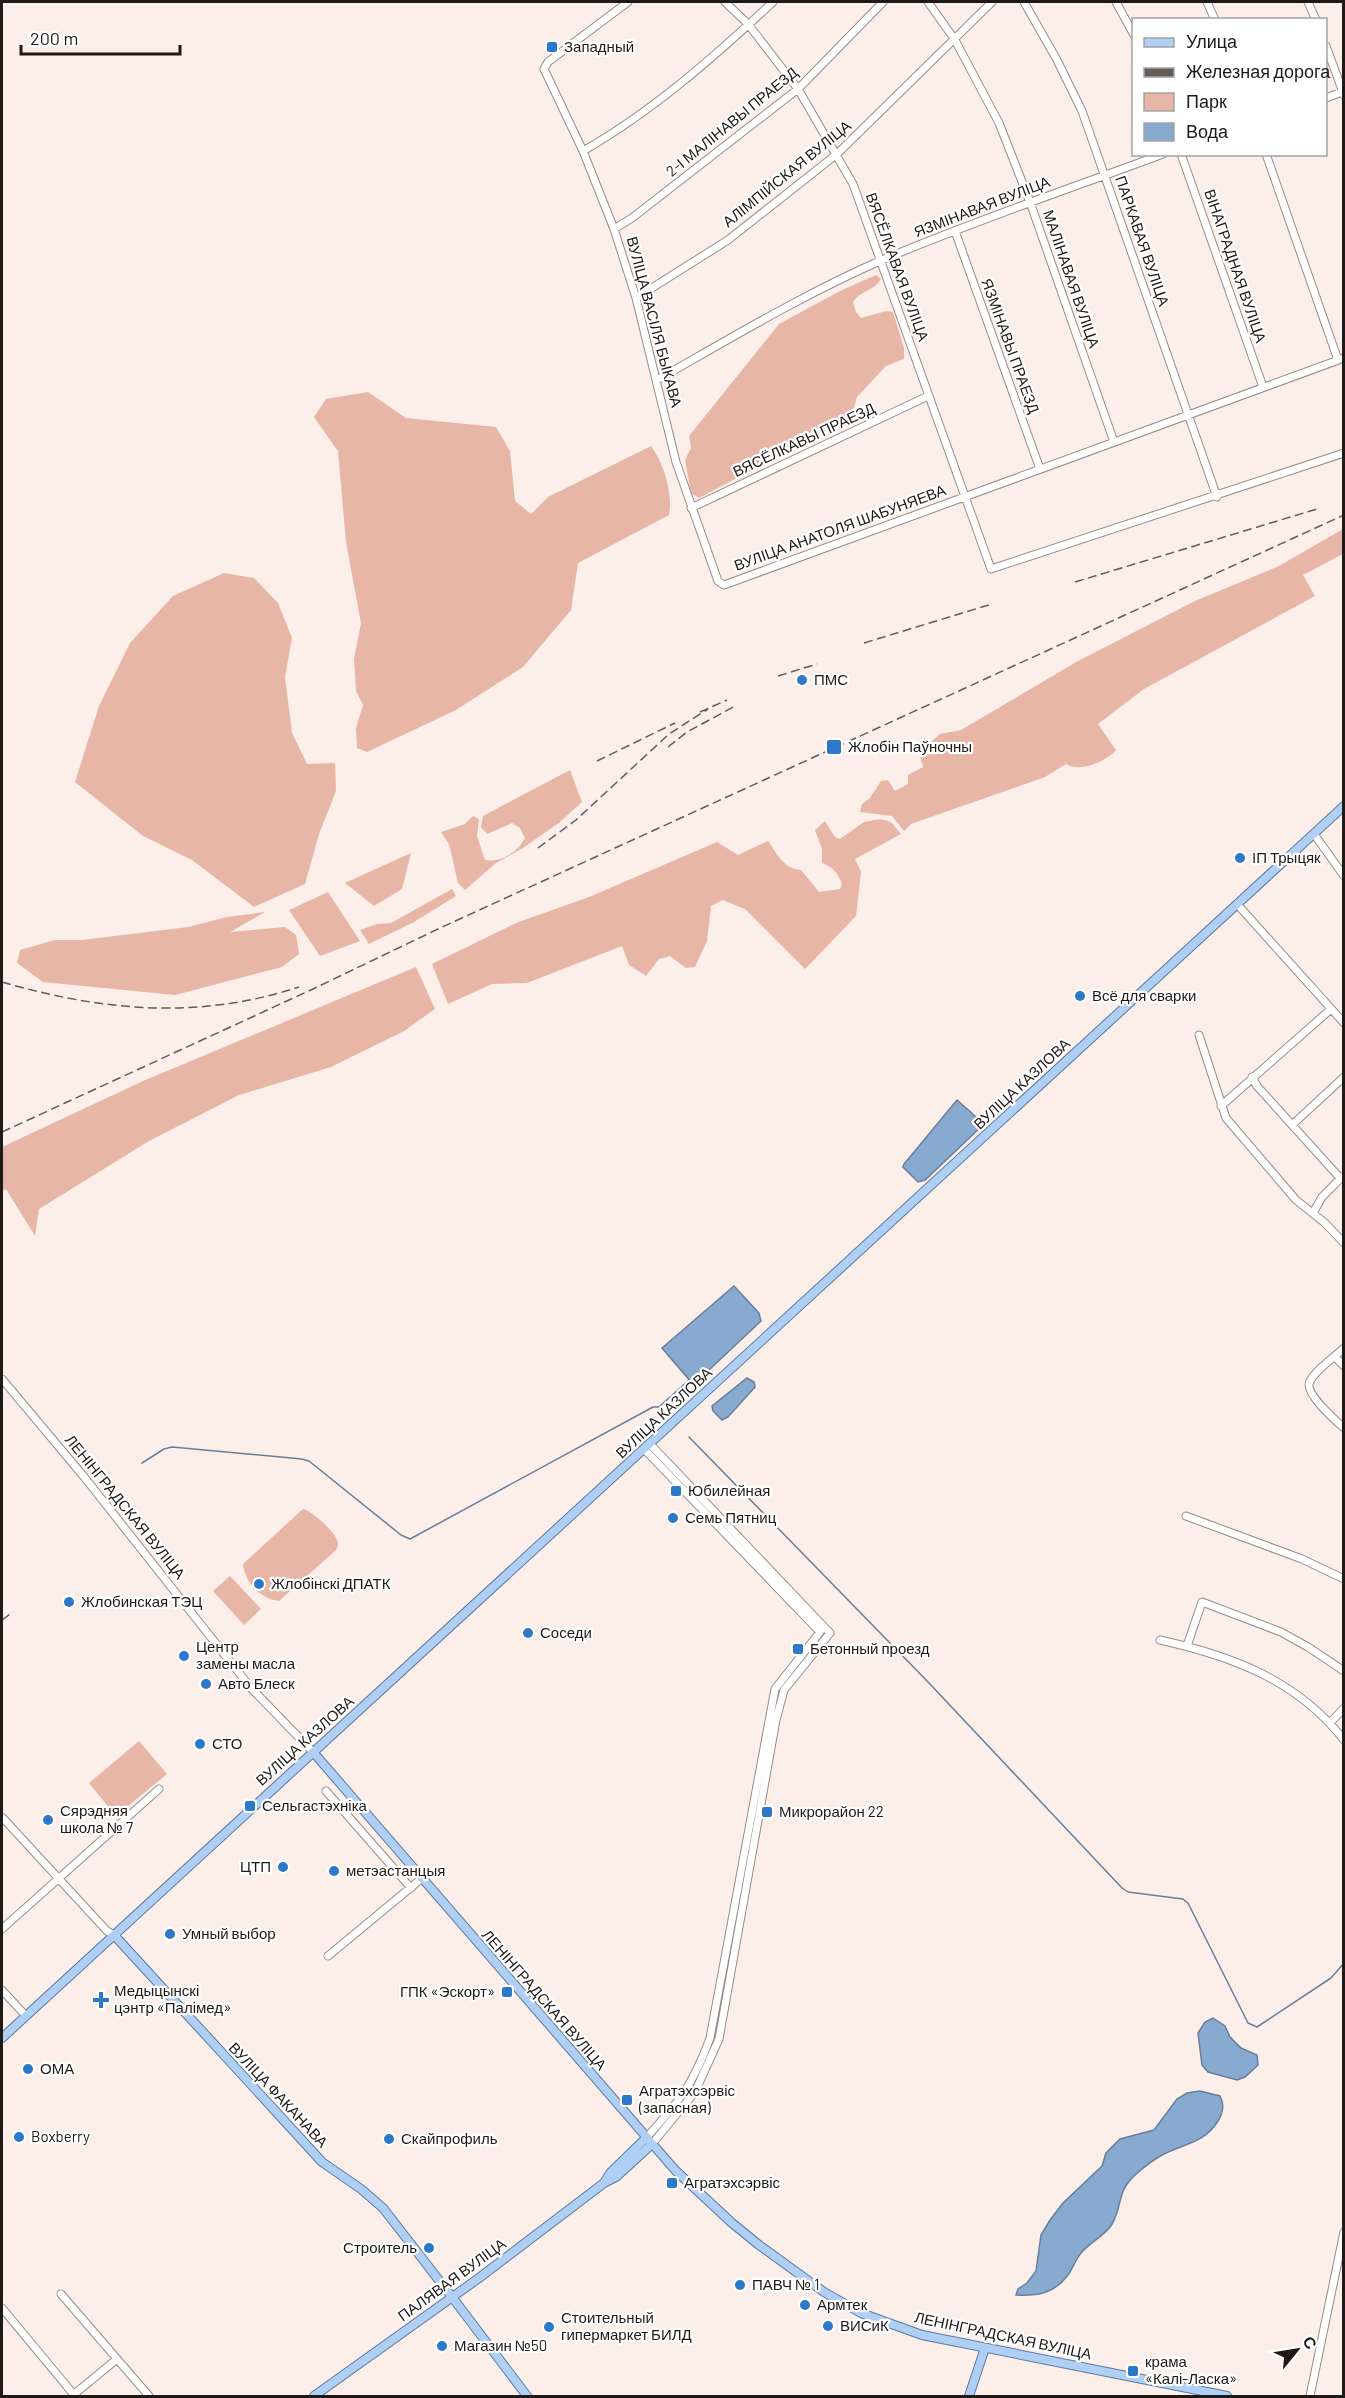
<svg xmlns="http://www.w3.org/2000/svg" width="1345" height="2398" font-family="Barlow,sans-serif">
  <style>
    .green { fill: #e7b6a7 }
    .water { fill: #88aad1; stroke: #687f9a; stroke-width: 1.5 }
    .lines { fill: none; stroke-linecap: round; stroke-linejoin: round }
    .stream { stroke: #687f9a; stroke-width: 1.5 }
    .minor-casing { stroke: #998c88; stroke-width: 9 }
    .major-casing { stroke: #5a7ba2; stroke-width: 10 }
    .minor { stroke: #fff; stroke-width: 7 }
    .major { stroke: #afcff4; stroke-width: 8 }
    .rail { stroke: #625b58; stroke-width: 1.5; stroke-dasharray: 9 4.5; stroke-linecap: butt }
    .poi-dot { fill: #2d79c9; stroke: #fff; stroke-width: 2 }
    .labels { text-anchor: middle; stroke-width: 4.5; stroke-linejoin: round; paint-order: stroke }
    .poi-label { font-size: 15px; fill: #1f1a18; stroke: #fff; text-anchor: start }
    .street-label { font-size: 15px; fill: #1f1a18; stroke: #fff }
  </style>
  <rect width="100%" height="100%" fill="#fceee9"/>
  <path class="green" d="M876 275 881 279C875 290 860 291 853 302L856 312 861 318 886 311 893 312 904 348V359L886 366 857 397 853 411 839 422 812 431 777 457 699 498 691 493 685 460 691 448 689 436 779 324 840 291Z
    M368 392 406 418 496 427 510 451 515 501 531 514 548 497 651 446C664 464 673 493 669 515L578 563 571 610 523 667 456 710 367 752 357 748 356 728 363 705 356 691 354 659 361 623 346 542 338 451 314 417 326 399Z
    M1343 529V554L1303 575 1315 596 1144 689 1098 724 1116 750C1106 761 1081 773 1066 764L1045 777 911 824 904 831 892 816 860 812 862 804 870 798 881 781 888 780 895 791 908 784V775L923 767 919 752 940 734 961 730 1078 661 1195 601 1279 566Z
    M224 573 254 578 278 603 292 638 285 677 292 733 307 764 335 763 336 791 319 834 305 884 254 907 192 860 143 836 75 782 99 706 130 643 173 596Z
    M570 770 582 802 560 822 523 848 496 863 465 890 458 883 449 844 441 832 465 824 473 816 479 819 477 836 485 860C500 863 518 852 525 838L520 828 512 823 487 834 481 827 483 816Z
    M880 819 891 822 901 834 855 859 861 872 856 916 805 969 745 909 723 900 711 906 707 941 695 967 686 968 670 956 659 959 646 976 629 965 622 946 527 983 492 984 448 1004 432 964 516 923 589 897 717 842 738 855 768 841C778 855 784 869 801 870L819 892 840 889 842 884C838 873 833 867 822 863V849L815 830 825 821 835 837 840 839 864 822Z
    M411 853 402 889 374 906 345 883Z
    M452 889 456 896 414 922 369 944 360 930 377 924 391 923Z
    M328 892 360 941 320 956 289 910Z
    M265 912 230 932 285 927 296 935 299 954 282 967 175 995 43 982 17 963 20 950 55 940H82L188 927 227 917Z
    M416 967 435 1009 404 1031 331 1067 239 1095 149 1141 39 1209 35 1236 6 1189 2 1191V1147L143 1081Z
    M303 1509C312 1511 334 1531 337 1540 339 1545 338 1546 336 1550L279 1601C260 1599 245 1582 243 1564Z
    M230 1576 261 1609 244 1625 213 1591Z
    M139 1741 167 1774 116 1816 89 1783Z"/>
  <path class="water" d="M957 1100 983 1123V1125L925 1180 918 1182 903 1167 904 1164Z
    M734 1286 759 1313 761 1321 694 1384 691 1382 662 1348Z
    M747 1378 754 1382 755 1387 728 1417 722 1420 713 1411 712 1406Z
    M1213 2018 1225 2026 1230 2037 1241 2048 1257 2055 1258 2065 1245 2077 1237 2080 1208 2072 1202 2065 1198 2033 1205 2022Z
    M1200 2091 1220 2096C1225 2105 1223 2113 1218 2121 1204 2143 1186 2143 1164 2154 1154 2159 1144 2167 1135 2175 1116 2193 1123 2205 1112 2224 1105 2236 1091 2241 1082 2252 1076 2258 1073 2268 1068 2275 1054 2294 1037 2296 1016 2295L1018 2289 1027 2283 1036 2271 1041 2235 1050 2220 1063 2203 1102 2166 1106 2153 1120 2139 1154 2130 1177 2099 1187 2093Z"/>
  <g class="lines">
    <path class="stream" d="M660 1406 689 1380
      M689 1437 929 1683 1122 1888 1128 1892 1183 1899 1188 1903 1248 2023 1257 2027 1331 1978 1344 1963
      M142 1463 164 1449 172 1447 302 1459 309 1461 401 1535 410 1539 653 1407H660L669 1417"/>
    <defs>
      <path id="minor" d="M628 2 548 62 544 69 583 151 614 229 636 298 676 462 718 581 724 585 1344 358
        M725 2 748 24 798 89 853 184 991 569 1344 453
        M928 2 955 40 999 123 1030 202 1114 442
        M1024 2 1057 60 1082 111 1217 497
        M1116 2 1134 35
        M1207 2 1215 20
        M1308 2 1316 20
        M1326 46 1344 95
        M1326 98 1342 92
        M583 151C653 111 714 57 773 2
        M1181 154 1263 387
        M1266 154 1338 360
        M614 229 632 218 798 89 883 2
        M955 231 1040 469
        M636 298 728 240 837 154 992 2
        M657 380C731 338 804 294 882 260 974 221 1069 189 1163 154
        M691 508 928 396
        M1314 834 1344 876
        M1237 904 1344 1023
        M1199 1035 1226 1118 1296 1200 1325 1223 1344 1243
        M1252 1077 1257 1086 1340 1178
        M1221 1106 1331 1009
        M1292 1125 1344 1077
        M1313 1213 1322 1197 1342 1177
        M1344 1348C1334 1358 1317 1368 1310 1381 1303 1392 1335 1420 1344 1428
        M1335 1357 1344 1366
        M2 1379 85 1478 251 1688 313 1752
        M650 1444 830 1633 784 1690 776 1720 719 2039 695 2092 652 2144
        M644 1449 820 1632 775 1689 710 2038C693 2085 679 2102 646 2138
        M1186 1516 1302 1559 1344 1579
        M1160 1640C1232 1656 1297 1680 1344 1740
        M1187 1646 1202 1602 1281 1632 1308 1647 1344 1671
        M1330 1723 1344 1708
        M326 1791 411 1888
        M2 1817 107 1931 114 1935
        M2 1929 159 1789
        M328 1956 421 1879
        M2 1990 26 2016
        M61 2294 149 2396
        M2 2308 75 2396
        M72 2396 117 2359
        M1310 2396 1344 2232"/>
      <path id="major" d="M313 1752 675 2170 732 2223 759 2245 824 2292 861 2313 922 2335 1227 2396
        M114 1935 322 2162 361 2189 383 2208 452 2297 527 2396
        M2 2038 1344 806
        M604 2183 611 2172 646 2138
        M314 2396 479 2278 604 2183 616 2177 652 2144
        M969 2396 985 2348"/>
    </defs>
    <use href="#minor" class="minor-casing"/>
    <use href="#major" class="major-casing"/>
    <use href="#minor" class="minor"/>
    <use href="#major" class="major"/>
    <path class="rail" d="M1075 582 1317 509
      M864 643 992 604
      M778 676 817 664
      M700 712 727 700
      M668 747 687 732 737 705
      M597 761 675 723
      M538 848 576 820 669 734 708 709
      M2 982C102 1011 199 1020 299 987
      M2 1132 313 989 440 928 1344 515
      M2 1620 13 1612"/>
  </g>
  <g class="poi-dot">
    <rect x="546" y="41" width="12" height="12" rx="3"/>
    <circle cx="802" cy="680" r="6"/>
    <rect x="826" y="739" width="16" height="16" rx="3"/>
    <circle cx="1240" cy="858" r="6"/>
    <circle cx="1080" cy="996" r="6"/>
    <rect x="670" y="1485" width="12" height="12" rx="3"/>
    <circle cx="673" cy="1518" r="6"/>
    <circle cx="259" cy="1584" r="6"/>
    <circle cx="69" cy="1602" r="6"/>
    <circle cx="528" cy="1633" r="6"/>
    <rect x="792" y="1643" width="12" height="12" rx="3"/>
    <circle cx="184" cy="1656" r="6"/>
    <circle cx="206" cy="1684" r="6"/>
    <circle cx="200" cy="1744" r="6"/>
    <rect x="244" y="1800" width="12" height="12" rx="3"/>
    <rect x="761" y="1806" width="12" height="12" rx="3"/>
    <circle cx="48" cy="1820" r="6"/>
    <circle cx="283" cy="1867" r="6"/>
    <circle cx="334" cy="1871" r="6"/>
    <circle cx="170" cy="1934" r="6"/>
    <rect x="501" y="1986" width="12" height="12" rx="3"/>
    <path d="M98 1991h6v6h6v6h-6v6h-6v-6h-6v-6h6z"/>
    <circle cx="28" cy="2069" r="6"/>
    <rect x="621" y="2094" width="12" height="12" rx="3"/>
    <circle cx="19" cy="2137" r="6"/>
    <circle cx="389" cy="2139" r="6"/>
    <rect x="666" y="2177" width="12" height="12" rx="3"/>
    <circle cx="429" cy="2248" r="6"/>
    <circle cx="740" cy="2285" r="6"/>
    <circle cx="805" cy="2305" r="6"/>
    <circle cx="828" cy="2326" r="6"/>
    <circle cx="549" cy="2327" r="6"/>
    <circle cx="442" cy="2346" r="6"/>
    <rect x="1127" y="2365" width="12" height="12" rx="3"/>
  </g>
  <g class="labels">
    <g class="poi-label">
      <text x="564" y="52">Западный</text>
      <text x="814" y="685">ПМС</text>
      <text x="848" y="752">Жлобін Паўночны</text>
      <text x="1252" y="863">ІП Трыцяк</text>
      <text x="1092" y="1001">Всё для сварки</text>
      <text x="688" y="1496">Юбилейная</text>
      <text x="685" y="1523">Семь Пятниц</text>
      <text x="271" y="1589">Жлобінскі ДПАТК</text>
      <text x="81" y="1607">Жлобинская ТЭЦ</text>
      <text x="540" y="1638">Соседи</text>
      <text x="196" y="1652">Центр<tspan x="196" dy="17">замены масла</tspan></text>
      <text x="810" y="1654">Бетонный проезд</text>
      <text x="218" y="1689">Авто Блеск</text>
      <text x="212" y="1749">СТО</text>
      <text x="262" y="1811">Сельгастэхніка</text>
      <text x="60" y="1816">Сярэдняя<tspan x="60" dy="17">школа № 7</tspan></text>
      <text x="779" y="1817">Микрорайон 22</text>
      <text x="271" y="1872" text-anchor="end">ЦТП</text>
      <text x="346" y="1876">метэастанцыя</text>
      <text x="182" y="1939">Умный выбор</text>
      <text x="114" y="1996">Медыцынскі<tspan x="114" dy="17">цэнтр «Палімед»</tspan></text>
      <text x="495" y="1997" text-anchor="end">ГПК «Эскорт»</text>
      <text x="40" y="2074">ОМА</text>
      <text x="639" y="2096">Агратэхсэрвіс<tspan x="639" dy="17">(запасная)</tspan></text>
      <text x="31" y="2142">Boxberry</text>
      <text x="401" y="2144">Скайпрофиль</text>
      <text x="684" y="2188">Агратэхсэрвіс</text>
      <text x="417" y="2253" text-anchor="end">Строитель</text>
      <text x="752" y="2290">ПАВЧ № 1</text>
      <text x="817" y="2310">Армтек</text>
      <text x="561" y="2323">Стоительный<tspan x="561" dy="17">гипермаркет БИЛД</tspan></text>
      <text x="840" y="2331">ВИСиК</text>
      <text x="454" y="2351">Магазин №50</text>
      <text x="1145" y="2367">крама<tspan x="1145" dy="17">«Калі-Ласка»</tspan></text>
    </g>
    <g class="street-label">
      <text transform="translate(732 122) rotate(-39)" y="5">2-І МАЛІНАВЫ ПРАЕЗД</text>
      <text transform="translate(787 174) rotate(-39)" y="5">АЛІМПІЙСКАЯ ВУЛІЦА</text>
      <text transform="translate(982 207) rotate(-21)" y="5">ЯЗМІНАВАЯ ВУЛІЦА</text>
      <text transform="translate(1142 241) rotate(71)" y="5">ПАРКАВАЯ ВУЛІЦА</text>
      <text transform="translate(1235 266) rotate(71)" y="5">ВІНАГРАДНАЯ ВУЛІЦА</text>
      <text transform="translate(897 267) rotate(70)" y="5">ВЯСЁЛКАВАЯ ВУЛІЦА</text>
      <text transform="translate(1071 279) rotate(71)" y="5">МАЛІНАВАЯ ВУЛІЦА</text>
      <text transform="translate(654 322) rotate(75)" y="5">ВУЛІЦА ВАСІЛЯ БЫКАВА</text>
      <text transform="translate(1010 346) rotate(70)" y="5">ЯЗМІНАВЫ ПРАЕЗД</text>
      <text transform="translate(804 440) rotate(-25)" y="5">ВЯСЁЛКАВЫ ПРАЕЗД</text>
      <text transform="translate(840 528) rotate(-20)" y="5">ВУЛІЦА АНАТОЛЯ ШАБУНЯЕВА</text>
      <text transform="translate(1022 1084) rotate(-43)" y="5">ВУЛІЦА КАЗЛОВА</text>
      <text transform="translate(664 1413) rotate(-43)" y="5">ВУЛІЦА КАЗЛОВА</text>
      <text transform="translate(125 1507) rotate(51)" y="5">ЛЕНІНГРАДСКАЯ ВУЛІЦА</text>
      <text transform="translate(305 1741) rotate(-42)" y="5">ВУЛІЦА КАЗЛОВА</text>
      <text transform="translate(544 2000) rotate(49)" y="5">ЛЕНІНГРАДСКАЯ ВУЛІЦА</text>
      <text transform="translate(278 2095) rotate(47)" y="5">ВУЛІЦА ФАКАНАВА</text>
      <text transform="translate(452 2280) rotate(-36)" y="5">ПАЛЯВАЯ ВУЛІЦА</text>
      <text transform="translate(1003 2336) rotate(12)" y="5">ЛЕНІНГРАДСКАЯ ВУЛІЦА</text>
    </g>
  </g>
  <rect width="1345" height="2398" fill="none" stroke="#1f1a18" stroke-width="6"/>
  <rect x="1132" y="18" width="195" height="138" fill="#ffffff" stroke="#a5a3a3" stroke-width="1.5"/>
  <rect x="1144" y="38" width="30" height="9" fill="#afcff4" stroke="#a5a3a3" stroke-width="1.5"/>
  <text x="1186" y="48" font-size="18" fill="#1f1a18">Улица</text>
  <rect x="1144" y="68" width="30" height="9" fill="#625b58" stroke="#a5a3a3" stroke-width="1.5"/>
  <text x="1186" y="78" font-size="18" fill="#1f1a18">Железная дорога</text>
  <rect x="1144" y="93" width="30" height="18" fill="#e7b6a7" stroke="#a5a3a3" stroke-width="1.5"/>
  <text x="1186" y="108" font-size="18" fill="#1f1a18">Парк</text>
  <rect x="1144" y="123" width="30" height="18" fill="#88aad1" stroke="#a5a3a3" stroke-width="1.5"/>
  <text x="1186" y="138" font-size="18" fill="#1f1a18">Вода</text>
  <g transform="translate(1297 2350) rotate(60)" stroke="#ffffff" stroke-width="4.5" paint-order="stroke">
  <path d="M0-4.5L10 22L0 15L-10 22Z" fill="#1f1a18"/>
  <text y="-9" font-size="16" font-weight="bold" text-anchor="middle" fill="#1f1a18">С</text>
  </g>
  <path d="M21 45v9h159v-9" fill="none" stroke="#1f1a18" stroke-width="3"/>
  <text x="30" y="45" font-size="18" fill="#1f1a18" stroke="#ffffff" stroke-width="4.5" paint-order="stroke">200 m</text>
</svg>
